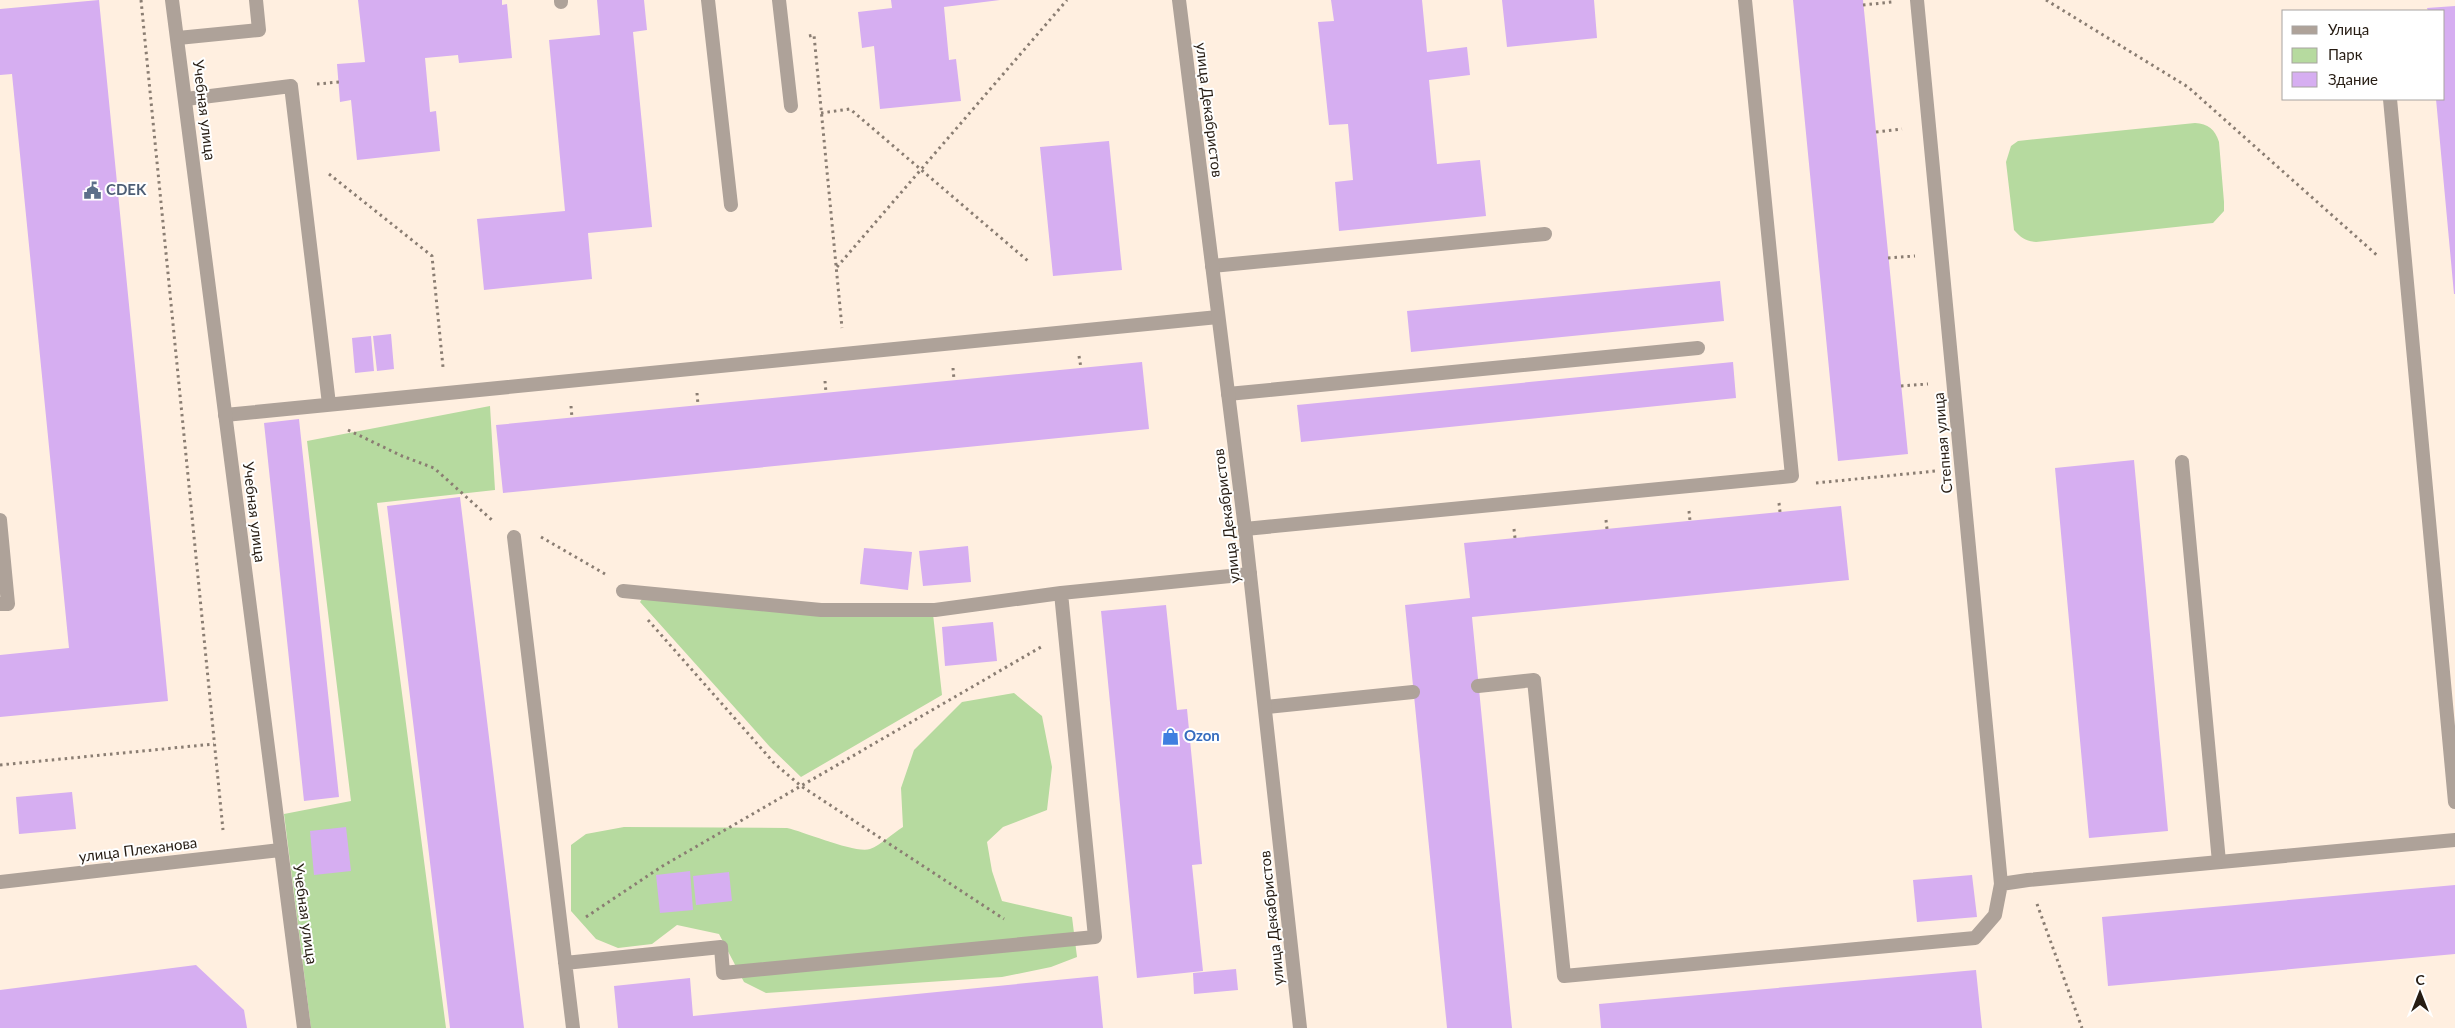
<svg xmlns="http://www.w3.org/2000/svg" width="2455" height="1028" font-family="Lato,sans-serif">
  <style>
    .green { fill: #b6da9f }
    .building { fill: #d6aef1 }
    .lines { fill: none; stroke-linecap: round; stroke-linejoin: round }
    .path { stroke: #8a7d72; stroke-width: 3; stroke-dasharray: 2.5 4; stroke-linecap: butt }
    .service { stroke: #aea299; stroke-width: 14 }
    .minor { stroke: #aea299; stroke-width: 14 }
    .labels { text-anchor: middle; stroke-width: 4; stroke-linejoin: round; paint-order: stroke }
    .street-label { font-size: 15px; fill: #261c13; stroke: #fff }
    .service-label { font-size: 15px; font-weight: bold; fill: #4e5e75; stroke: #fff; text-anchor: start }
    .shop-label { font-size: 15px; font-weight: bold; fill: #366cbe; stroke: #fff; text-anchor: start }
  </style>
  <rect width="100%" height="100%" fill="#ffefe0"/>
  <path class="green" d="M2195 123C2208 124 2215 129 2219 142L2224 202V211L2213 223 2036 242C2026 241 2021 238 2014 230L2006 162 2011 146 2018 141Z
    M490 406 495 490 377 503 446 1028H311L284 814 351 801 307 441Z
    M644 596 933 614 942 695 801 777 770 747 640 602Z
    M1014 693 1042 716 1052 767 1047 810 1003 827 987 842 992 871 1002 901 1072 917 1077 957 1051 967 1002 977 766 993 744 982 719 934 677 925 652 944 618 948 596 939 571 911V845L586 834 624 827 787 828C805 832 856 854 870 849 881 845 893 833 903 827L901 788 914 750 962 702Z"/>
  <path class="building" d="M99 0 168 701 0 717V655L69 648 12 74 0 75V9Z
    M358 0H502V5L507 4 512 58 459 63 458 55 425 58 430 112 436 111 440 151 357 160 351 100 340 102 337 64 365 62Z
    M597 0H644L647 30 633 32 652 227 588 233 592 279 484 290 477 219 565 211 549 40 600 35Z
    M891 0H1000L944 7 949 60 956 59 961 101 880 109 874 46 862 48 858 12 892 8Z
    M1331 0H1422L1427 52 1467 47 1470 75 1429 80 1437 164 1480 160 1486 216 1339 231 1335 182 1353 180 1348 124 1329 125 1318 22 1334 21Z
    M1502 0H1594L1597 38 1507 47Z
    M1793 0H1863L1908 454 1838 461Z
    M2455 6V294H2454L2436 99H2444V11H2428L2427 8Z
    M1109 141 1122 270 1053 276 1040 147Z
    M1720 281 1724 321 1411 352 1407 311Z
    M391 334 394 369 377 371 373 336Z
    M371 336 374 371 355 373 352 338Z
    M1142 362 1149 429 503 493 496 425Z
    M1733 362 1736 398 1301 442 1297 405Z
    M299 419 339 797 304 801 264 423Z
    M2134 460 2168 831 2089 838 2055 468Z
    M460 497 499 820 524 1028H450L387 506Z
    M1841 506 1849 580 1472 617 1512 1028H1447L1405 605 1470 598 1464 543Z
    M968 546 971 582 923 586 919 551Z
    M864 548 912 552 908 590 860 584Z
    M1166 605 1177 710 1187 709 1202 864 1192 865 1203 971 1137 978 1101 611Z
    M993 622 997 661 945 666 942 627Z
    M72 792 76 829 19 834 16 797Z
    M346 827 351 871 314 875 310 831Z
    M690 871 693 910 660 913 656 875Z
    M729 872 732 901 696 905 693 876Z
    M1972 875 1977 917 1917 922 1913 880Z
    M2455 885V954L2108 986 2102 917Z
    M196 965 244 1010 247 1028H0V990Z
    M1236 969 1238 990 1194 994 1193 973Z
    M1976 970 1982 1028H1601L1599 1004Z
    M1098 976 1103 1028H618L614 986 690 978 693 1016Z"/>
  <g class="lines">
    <path class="path" d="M141 0 223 830
      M2046 0 2188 87 2379 257
      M1863 5 1892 2
      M809 36 814 35 842 328
      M317 84 339 82
      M821 113 850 109 1028 261
      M1876 132 1902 129
      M329 174 432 256 443 367
      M1888 258 1915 256
      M837 267 1067 0
      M1079 356 1081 368
      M953 368 954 380
      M825 381 826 393
      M1901 386 1928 384
      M697 393 698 405
      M571 406 572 418
      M348 430 402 456 434 468 493 521
      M1816 483 1936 471
      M1779 503 1780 512
      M1689 511 1690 521
      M1606 520 1607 529
      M1514 529 1515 538
      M541 537 605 574
      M648 620 775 764 801 786 1004 919
      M0 765 214 744
      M2037 904 2082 1028
      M586 917 661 867 1041 647"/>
    <path class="service" d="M561 0V2
      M708 0 731 205
      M779 0 791 106
      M178 38 259 30 256 0
      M186 99 291 86 329 404
      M2390 99 2455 802
      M1212 266 1545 234
      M1228 394 1698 348
      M225 415 1218 317
      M2182 462 2219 862
      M0 520 8 604H0
      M1245 529 1792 476 1745 0
      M514 537 573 1028
      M623 591 821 610H935L1061 593
      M1478 686 1534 680 1564 976 1975 938 1995 915 2001 884 2028 880 2455 840
      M1266 707 1413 692
      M565 963 721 947 723 973 1095 937 1061 593 1250 574"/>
    <path class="minor" d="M172 0 304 1028
      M1179 0 1245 529 1300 1028
      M1917 0 2001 884
      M0 882 280 850"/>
  </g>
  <defs>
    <symbol id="civic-bare" viewBox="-9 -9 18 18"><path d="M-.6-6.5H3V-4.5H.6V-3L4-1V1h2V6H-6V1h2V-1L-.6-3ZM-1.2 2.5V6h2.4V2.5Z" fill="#5c6f8a" stroke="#fff" stroke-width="2.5" paint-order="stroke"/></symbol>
    <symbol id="shop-bare" viewBox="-9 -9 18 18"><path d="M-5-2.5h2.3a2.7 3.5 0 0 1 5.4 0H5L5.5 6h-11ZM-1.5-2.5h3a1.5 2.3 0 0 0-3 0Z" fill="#3f7fe0" stroke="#fff" stroke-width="2.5" paint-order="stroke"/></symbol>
  </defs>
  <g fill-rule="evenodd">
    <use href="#civic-bare" x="80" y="178" width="25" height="25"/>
    <use href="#shop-bare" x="1158" y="724" width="25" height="25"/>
  </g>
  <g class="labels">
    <g class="street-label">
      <text transform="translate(204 110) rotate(83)" y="5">Учебная улица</text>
      <text transform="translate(1209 110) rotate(83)" y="5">улица Декабристов</text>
      <text transform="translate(1943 443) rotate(-95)" y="5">Степная улица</text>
      <text transform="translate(254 512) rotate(83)" y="5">Учебная улица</text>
      <text transform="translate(1227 516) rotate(-97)" y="5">улица Декабристов</text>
      <text transform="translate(138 850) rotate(-7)" y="5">улица Плеханова</text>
      <text transform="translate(305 914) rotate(82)" y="5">Учебная улица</text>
      <text transform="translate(1272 918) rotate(-96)" y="5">улица Декабристов</text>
    </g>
    <g class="service-label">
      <text x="106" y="195">CDEK</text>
    </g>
    <g class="shop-label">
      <text x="1184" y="741">Ozon</text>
    </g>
  </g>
  <rect x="2282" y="10" width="162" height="90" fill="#ffffff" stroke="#a8a4a1"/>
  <rect x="2292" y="26" width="25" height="8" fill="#aea299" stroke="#a8a4a1"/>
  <text x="2328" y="35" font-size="15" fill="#261c13">Улица</text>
  <rect x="2292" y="48" width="25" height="15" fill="#b6da9f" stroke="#a8a4a1"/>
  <text x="2328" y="60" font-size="15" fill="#261c13">Парк</text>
  <rect x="2292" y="72" width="25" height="15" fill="#d6aef1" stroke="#a8a4a1"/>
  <text x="2328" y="85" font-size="15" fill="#261c13">Здание</text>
  <g transform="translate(2420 993)" stroke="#ffffff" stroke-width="4" paint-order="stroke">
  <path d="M0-4L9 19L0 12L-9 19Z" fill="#261c13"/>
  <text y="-8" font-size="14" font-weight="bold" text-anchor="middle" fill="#261c13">С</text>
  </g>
</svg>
